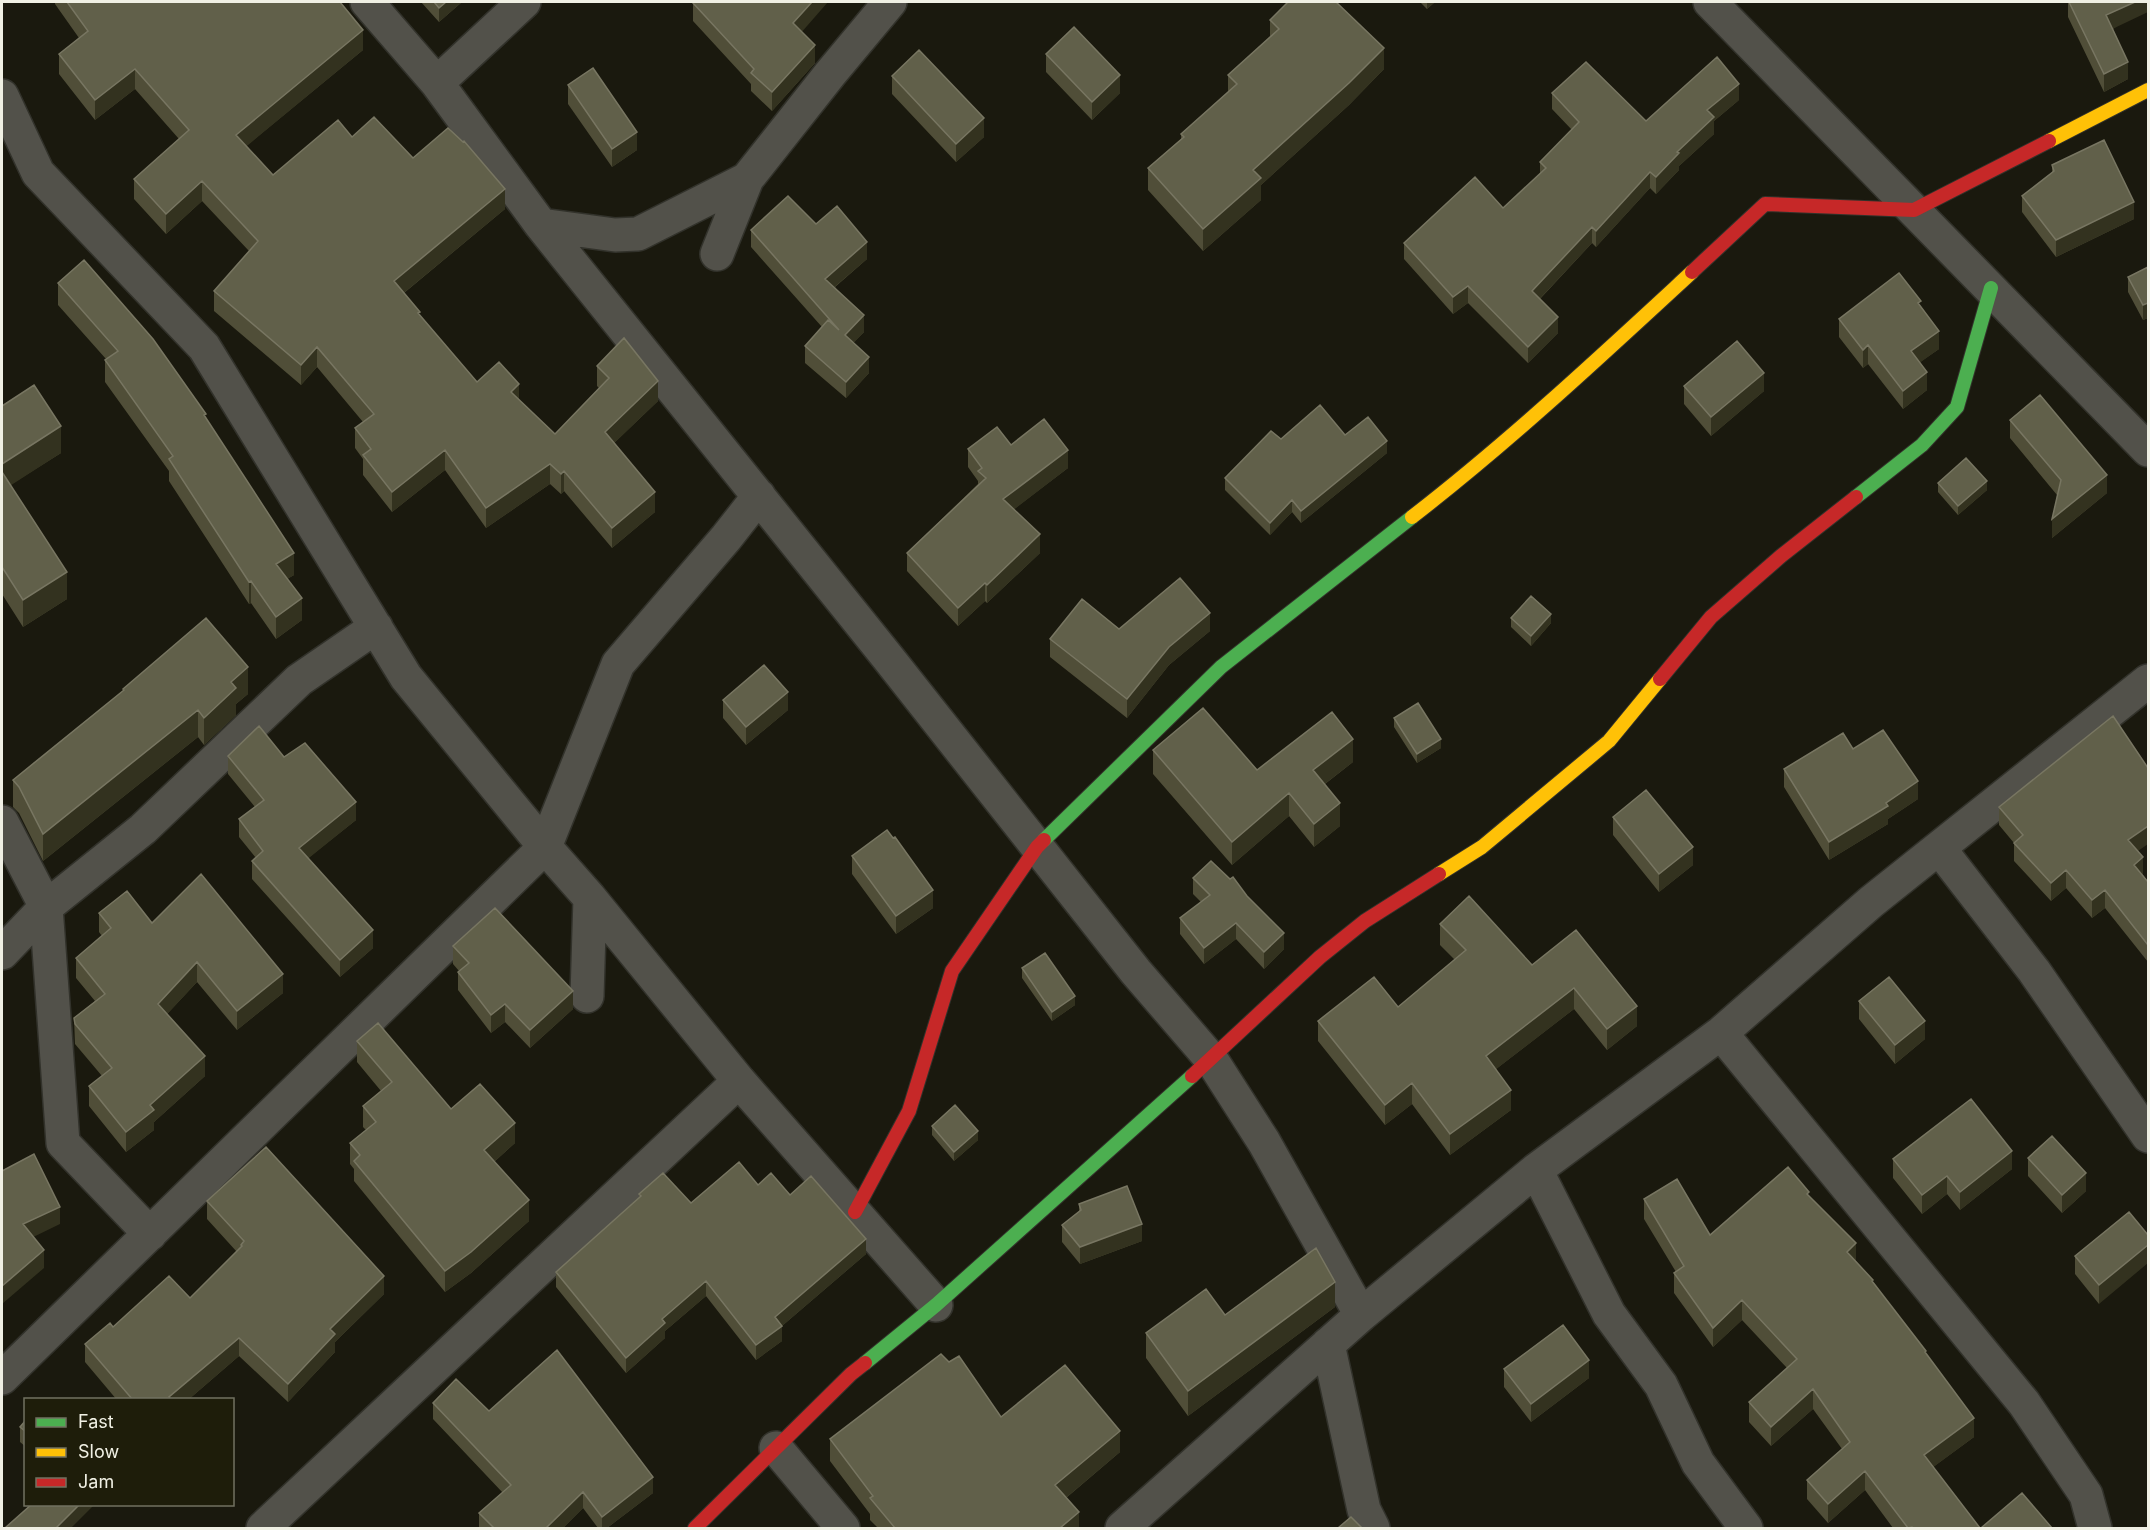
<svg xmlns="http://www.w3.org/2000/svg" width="2150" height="1530" font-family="Inter,sans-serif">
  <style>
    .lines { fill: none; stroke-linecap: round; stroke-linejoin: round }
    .street-casing { stroke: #32322b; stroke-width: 36 }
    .fast-casing { stroke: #32322b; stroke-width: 16 }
    .slow-casing { stroke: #32322b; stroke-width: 16 }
    .jam-casing { stroke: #32322b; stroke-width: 16 }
    .street { stroke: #52514a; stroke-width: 33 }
    .fast { stroke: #4caf50; stroke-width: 14 }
    .slow { stroke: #ffc107; stroke-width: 14 }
    .jam { stroke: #c62828; stroke-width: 14 }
    .wall { fill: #504e38 }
    .shaded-wall { fill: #33321f }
    .building { fill: #61604a; stroke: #787662; stroke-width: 1.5 }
  </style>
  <rect width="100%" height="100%" fill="#1a190e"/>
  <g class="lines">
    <defs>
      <path id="street" d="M367 2 437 83 541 225 889 659 1136 972 1211 1059 1264 1142 1361 1315
        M1710 2 2148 450
        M437 83 524 2
        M2 96 38 173 204 347 406 677 545 847 590 898 739 1081 936 1305
        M541 225 615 235 638 234 747 179
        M717 254 747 179 830 74 890 2
        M2 822 46 907 63 1143 150 1234
        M1939 848 2034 971 2148 1136
        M2 953 46 907 143 829 299 680 376 627
        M587 996 590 898
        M1721 1033 2024 1403 2086 1495 2095 1528
        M1536 1170 1609 1314 1661 1385 1698 1463 1746 1528
        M1328 1344 1364 1510 1373 1528
        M2 1378 545 847 618 664 726 538 759 496
        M776 1448 843 1528
        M263 1528 739 1081
        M1122 1528 1361 1315 1536 1170 1721 1033 1871 902 2148 681"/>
      <path id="fast" d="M1856 497 1922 445 1957 407 1991 288
        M1044 840 1221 667 1412 517
        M865 1363 936 1305 1192 1076"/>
      <path id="slow" d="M2049 141 2148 90
        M1412 517C1510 441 1601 356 1692 272
        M1439 874 1482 847 1609 741 1660 679"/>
      <path id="jam" d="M1692 272 1765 204 1914 210 2049 141
        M1660 679 1711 617 1781 556 1856 497
        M1192 1076 1320 957 1365 921 1439 874
        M855 1212 909 1111 952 971 1037 847 1044 840
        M695 1528 851 1374 865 1363"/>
    </defs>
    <use href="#street" class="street-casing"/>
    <use href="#fast" class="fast-casing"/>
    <use href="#slow" class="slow-casing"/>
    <use href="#jam" class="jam-casing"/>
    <use href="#street" class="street"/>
    <use href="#fast" class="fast"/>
    <use href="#slow" class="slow"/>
    <use href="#jam" class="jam"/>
  </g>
  <path class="wall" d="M55 2H340L363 50 246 146 273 175 352 137 413 158 505 209 404 293 420 316 477 382 519 400 555 434 599 388 597 386V366L658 401 614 443 655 512 612 548 564 491 561 494 550 484 486 528 445 470 392 512 363 475V459L355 448V428L363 422 317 367 301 385 214 311V291L249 251 202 201 166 234 134 199V179L179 139 135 89 95 120 59 74V54L79 38 55 4Z
    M421 2H462L439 22Z
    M1420 2H1435L1427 9Z
    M2068 2H2148L2113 29 2128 79 2104 92 2068 17Z
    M693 3 801 32 815 63 772 111 751 91V84L693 21Z
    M1270 20 1384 69 1349 105 1261 185V200L1203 251 1148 190V168L1181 139V134L1228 92V75L1270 38Z
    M1046 54 1120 93 1092 120 1046 72Z
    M892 76 984 137 956 162 892 94Z
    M568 85 637 150 612 167 568 104Z
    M1552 93 1646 121 1739 100 1714 121V134L1679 166V170L1656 194 1650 188 1596 247 1592 243 1540 299 1558 333 1528 363 1468 303 1453 314 1404 259V243L1503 208 1540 174V162L1572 130 1552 109Z
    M2052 165 2134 219 2056 257 2022 212V196L2052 173Z
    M816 224 867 259 835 287 864 332 853 343 869 373 846 398 805 363V346L822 327 751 247V230Z
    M2148 267V318L2143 320 2128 292V277Z
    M58 283 206 419 294 575 287 579 302 620 276 639 251 603 249 604 169 481V471L105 382V360L106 359 58 305Z
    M1921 307 1939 349 1920 362 1927 390 1903 409 1868 364 1863 368 1839 337V319Z
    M1684 386 1764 391 1711 436 1684 404Z
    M2 406 61 453 10 485 67 599 23 627 2 594Z
    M2010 420 2107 493 2052 538 2057 495 2010 438Z
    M1345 435 1387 453 1301 523 1292 512 1270 535 1225 490V478L1281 439Z
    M1011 445 1068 468 1014 509 1040 553 987 603 985 601 958 626 907 571V553L978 484V481L968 467V449Z
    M1938 483 1987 490 1958 515 1938 492Z
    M1511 618 1551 623 1531 646 1511 627Z
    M1119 629 1210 631 1169 665 1127 718 1050 657V639Z
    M123 689 248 694 236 704V715L204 745 198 737 43 861 19 813 13 807V780L123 691Z
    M723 700 788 710 746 745 723 718Z
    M1394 718 1441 748 1417 763 1394 727Z
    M1853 749 1918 799 1888 819V824L1829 860 1784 787V769Z
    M1153 750 1257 770 1353 762 1325 784 1340 826 1314 847 1289 816 1232 865 1153 774Z
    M228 756 284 757 356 820 308 858 373 948 340 977 252 879V861L256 858 239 837V819L255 807 228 774Z
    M1999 807 2138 851 2143 875 2148 882V962L2105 908 2092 918 2066 888 2051 901 2014 861V843L1999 825Z
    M1613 817 1693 865 1659 892 1613 835Z
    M852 856 933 908 896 934 852 874Z
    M1193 878 1247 896 1284 949 1264 969 1236 939 1204 964 1180 934V918L1201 902 1193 894Z
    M99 913 152 923 283 993 237 1030 197 982 167 1014 205 1076 154 1122V1130L126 1152 89 1106V1086L102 1076 75 1044 74 1018 95 1001 76 978V958L102 936 99 932Z
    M1440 924 1532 965 1576 930 1637 1026 1607 1050 1574 1009 1496 1069 1511 1110 1450 1155 1412 1104 1385 1125 1318 1041V1021L1398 1007 1455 960 1440 945Z
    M453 946 573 1009 530 1048 505 1022 491 1033 458 990V972L459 971 453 964Z
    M1022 968 1075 1005 1052 1021 1022 978Z
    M1859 1001 1925 1039 1895 1064 1859 1019Z
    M357 1041 451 1109 515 1143 494 1162 529 1221 471 1273 445 1292 354 1181V1169L350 1164V1143L366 1130 363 1127V1106L381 1091 357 1062Z
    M932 1126 978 1140 954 1161 932 1135Z
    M2028 1158 2086 1191 2062 1213 2028 1176Z
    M1893 1159 2012 1169 1960 1210 1947 1194 1922 1214 1893 1178Z
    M758 1185 790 1195 866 1254 782 1326V1341L756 1360 706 1296 665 1331V1338L626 1373 556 1287V1272L639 1197V1194L691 1203Z
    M1809 1196 1856 1261 1873 1282 1926 1355 1974 1437 1933 1467 1980 1528H1893L1865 1490 1828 1523 1807 1499V1480L1842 1449 1813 1409 1771 1446 1749 1422V1402L1787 1368 1742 1320 1713 1347 1674 1293V1273L1676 1272 1644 1219V1199L1710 1235Z
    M207 1201 384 1294 335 1342V1352L288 1402 239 1356 188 1400H117L85 1362V1344L113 1327 190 1298 237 1252 207 1219Z
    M1079 1204 1142 1241 1080 1264 1062 1242V1225L1079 1212Z
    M2129 1212 2099 1304 2075 1274V1256Z
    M1335 1307 1188 1416 1146 1358V1333L1225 1315Z
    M1504 1369 1589 1378 1531 1422 1504 1387Z
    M433 1403 489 1411 653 1493 607 1528H598L583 1508 563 1528H479V1513L503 1493 433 1419Z
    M1001 1417 1120 1452 1066 1498 1079 1528H878L870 1520V1514L830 1461V1439Z
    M26 1420V1447L20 1442V1427Z"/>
  <path class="shaded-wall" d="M446 2H462L439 22V8Z
    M812 2H828L793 42V23Z
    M1427 2H1435L1427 9Z
    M2135 2H2148V12L2106 32V15Z
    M363 30V50L236 155V135Z
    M815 45V63L772 111V92Z
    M1384 48V69L1349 105 1261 185V200L1203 251V229L1253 170Z
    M2128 62V79L2104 92V74Z
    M135 69V89L95 120V100Z
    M1120 75V93L1092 120V102Z
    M1739 84V100L1714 121V134L1679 166V170L1656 194V177L1677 152 1707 110Z
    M984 118V137L956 162V144Z
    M637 132V150L612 167V149Z
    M1650 172V188L1596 247V231Z
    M202 181V201L166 234V214Z
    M505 189V209L394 301V281Z
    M2134 202V219L2056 257V240Z
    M1592 227V243L1532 307V291Z
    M867 242V259L825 295V279Z
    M1468 286V303L1453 314V297Z
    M2148 303V318L2143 320V305Z
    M864 315V332L845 352V335Z
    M1558 317V333L1528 363V347Z
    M1939 331V349L1911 369V351Z
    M1868 345V364L1863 368V350Z
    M317 347V367L301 385V365Z
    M869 357V373L846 398V382Z
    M1927 372V390L1903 409V391Z
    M1764 373V391L1711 436V417Z
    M658 381V401L605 452V432Z
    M519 384V404L511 392Z
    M61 426V453L2 491V464Z
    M1387 441V453L1301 523V511Z
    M445 450V470L392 512V492Z
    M1068 450V468L1003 518V499Z
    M550 464V484L486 528V508Z
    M564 471V491L561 494V474Z
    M2107 475V493L2052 538V519Z
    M1987 481V490L1958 515V506Z
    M655 492V512L612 548V528Z
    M1292 500V512L1270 535V523Z
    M1040 534V553L987 603V585Z
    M294 553V575L276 586V564Z
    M67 572V599L23 627V600Z
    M251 581V603L249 604V582Z
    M985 583V601L958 626V608Z
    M302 598V620L276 639V617Z
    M1210 613V631L1169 665 1127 718V699L1169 647Z
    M1551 614V623L1531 646V636Z
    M248 667V694L236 704V715L204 745V718L231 682Z
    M788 692V710L746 745V727Z
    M198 710V737L43 861V834Z
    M1353 739V762L1313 793V770Z
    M1441 739V748L1417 763V754Z
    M1918 781V799L1888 819V824L1829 860V842Z
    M1289 793V816L1232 865V842Z
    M356 802V820L299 866V848Z
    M1340 803V826L1314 847V824Z
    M2148 826V844L2128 858V840Z
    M1693 847V865L1659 892V874Z
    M2143 857V875L2134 882V865Z
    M2066 870V888L2051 901V883Z
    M933 890V908L896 934V916Z
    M2105 890V908L2092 918V900Z
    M1236 923V939L1204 964V948Z
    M373 930V948L340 977V960Z
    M1284 933V949L1264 969V952Z
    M197 962V982L158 1024V1004Z
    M283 974V993L237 1030V1011Z
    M1574 988V1009L1486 1077V1056Z
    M573 991V1009L530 1048V1030Z
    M1075 996V1005L1052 1021V1012Z
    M505 1004V1022L491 1033V1015Z
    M1637 1006V1026L1607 1050V1029Z
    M1925 1021V1039L1895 1064V1045Z
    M205 1056V1076L154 1122V1130L126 1152V1132L150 1105Z
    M1412 1083V1104L1385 1125V1105Z
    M1511 1090V1110L1450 1155V1134Z
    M515 1123V1143L484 1171V1150Z
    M978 1131V1140L954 1161V1152Z
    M2012 1151V1169L1960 1210V1192Z
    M2086 1173V1191L2062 1213V1195Z
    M1947 1176V1194L1922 1214V1195Z
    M529 1200V1221L471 1273 445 1292V1271Z
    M60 1207V1224L23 1242V1224Z
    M1142 1224V1241L1080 1264V1247Z
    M866 1239V1254L782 1326V1341L756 1360V1345L775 1317Z
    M1856 1243V1263L1847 1252Z
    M2148 1245V1263L2099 1304V1285Z
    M44 1250V1268L2 1304V1286Z
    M384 1276V1294L335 1342V1352L288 1402V1384L330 1329Z
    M706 1281V1296L665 1331V1338L626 1373V1358L662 1319Z
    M1335 1282V1307L1188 1416V1391Z
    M1742 1300V1320L1713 1347V1328Z
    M239 1338V1356L188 1400H169V1397Z
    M1589 1360V1378L1531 1422V1404Z
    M1813 1389V1409L1771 1446V1427Z
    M1974 1418V1437L1924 1474V1455Z
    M1120 1431V1452L1055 1507V1485Z
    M1865 1471V1490L1828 1523V1504Z
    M653 1477V1493L607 1528H602V1517Z
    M583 1492V1508L563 1528H546Z
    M80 1504H95L71 1528H56Z
    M1079 1512V1528H1060Z"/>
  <path class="building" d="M67 2H340L363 30 236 135 273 175 338 120 352 137 374 117 413 158 448 128 463 142 464 141 505 189 394 281 420 312 418 313 477 382 499 362 519 384 511 392 555 434 609 378 597 366 624 338 658 381 605 432 655 492 612 528 564 471 561 474 550 464 486 508 445 450 392 492 363 455 371 449 355 428 374 414 317 347 301 365 214 291 258 241 202 181 166 214 134 179 189 130 135 69 95 100 59 54 88 31Z
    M434 2H446L439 8Z
    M694 2H812L793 23 815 45 772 92 751 73 754 69 693 3Z
    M1288 2H1336L1384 48 1349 83 1253 170 1261 178 1203 229 1148 168 1184 137 1181 134 1237 84 1228 75 1279 29 1270 20Z
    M2069 2H2135L2106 15 2128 62 2104 74Z
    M1074 27 1120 75 1092 102 1046 54Z
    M919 50 984 118 956 144 892 76Z
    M1717 57 1739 84 1707 110 1714 117 1677 152 1679 153 1656 177 1650 172 1596 231 1592 227 1532 291 1558 317 1528 347 1468 286 1453 297 1404 243 1475 177 1503 208 1546 168 1540 162 1579 122 1552 93 1586 62 1646 121Z
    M593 68 637 132 612 149 568 85Z
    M2104 140 2134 202 2056 240 2022 196 2054 171 2052 165Z
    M788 196 816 224 837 206 867 242 825 279 864 315 845 335 869 357 846 382 805 346 828 320 839 330 751 230Z
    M84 260 153 339 206 414 204 415 294 553 276 564 302 598 276 617 251 581 249 582 169 459 173 456 105 360 118 351 58 283Z
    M2148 267V303L2143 305 2128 277Z
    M1899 273 1921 301 1918 303 1939 331 1911 351 1927 372 1903 391 1868 345 1863 350 1839 319Z
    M1737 341 1764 373 1711 417 1684 386Z
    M34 385 61 426 2 464V406Z
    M2040 395 2107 475 2052 519 2061 480 2010 420Z
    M1320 405 1345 435 1368 417 1387 441 1301 511 1292 500 1270 523 1225 478 1271 431 1281 439Z
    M1044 419 1068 450 1003 499 1040 534 987 585 985 583 958 608 907 553 986 478 978 471 982 468 968 449 997 427 1011 445Z
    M1966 458 1987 481 1958 506 1938 483Z
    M2 472 67 572 23 600 2 567Z
    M1180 578 1210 613 1169 647 1127 699 1050 639 1082 599 1119 629Z
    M1531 596 1551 614 1531 636 1511 618Z
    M206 618 248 667 231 682 236 688 204 718 198 710 43 834 19 787 13 780 124 690 123 689Z
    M764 665 788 692 746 727 723 700Z
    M1418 703 1441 739 1417 754 1394 718Z
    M1203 708 1257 770 1332 712 1353 739 1313 770 1340 803 1314 824 1289 793 1232 842 1153 750Z
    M2113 716 2148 768V826L2128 840 2143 857 2134 865 2148 882V945L2105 890 2092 900 2066 870 2051 883 2014 843 2023 835 1999 807Z
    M259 726 284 757 305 743 356 802 299 848 373 930 340 960 252 861 263 851 239 819 264 800 228 756Z
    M1883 730 1918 781 1886 803 1888 806 1829 842 1784 769 1843 733 1853 749Z
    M1646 790 1693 847 1659 874 1613 817Z
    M887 830 893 838 895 837 933 890 896 916 852 856Z
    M1211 861 1230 879 1233 877 1247 896 1284 933 1264 952 1236 923 1204 948 1180 918 1210 895 1193 878Z
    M201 874 283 974 237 1011 197 962 158 1004 205 1056 150 1105 154 1110 126 1132 89 1086 112 1068 75 1024 74 1018 105 994 76 958 111 928 99 913 127 891 152 923Z
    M1469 896 1532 965 1576 930 1637 1006 1607 1029 1574 988 1486 1056 1511 1090 1450 1134 1412 1083 1385 1105 1318 1021 1374 977 1398 1007 1466 950 1440 924Z
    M495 908 573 991 530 1030 505 1004 491 1015 458 972 469 963 453 946Z
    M1045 953 1075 996 1052 1012 1022 968Z
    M1889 977 1925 1021 1895 1045 1859 1001Z
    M378 1023 451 1109 480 1084 515 1123 484 1150 529 1200 471 1252 445 1271 354 1161 360 1155 350 1143 376 1122 363 1106 392 1082 357 1041Z
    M1971 1099 2012 1151 1960 1192 1947 1176 1922 1195 1893 1159Z
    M955 1105 978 1131 954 1152 932 1126Z
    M2052 1136 2086 1173 2062 1195 2028 1158Z
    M266 1147 384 1276 330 1329 335 1334 288 1384 239 1338 169 1397 171 1400H133L85 1344 110 1323 113 1327 169 1276 190 1298 242 1246 241 1245 244 1241 207 1201Z
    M34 1154 60 1207 23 1224 44 1250 2 1286V1171Z
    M739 1162 758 1185 771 1173 790 1195 811 1176 866 1239 775 1317 782 1326 756 1345 706 1281 662 1319 665 1323 626 1358 556 1272 641 1196 639 1194 663 1173 691 1203Z
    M1788 1167 1809 1192 1807 1194 1856 1243 1847 1252 1873 1280 1872 1281 1926 1351 1925 1352 1974 1418 1924 1455 1980 1528H1913L1912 1527 1908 1528 1865 1471 1828 1504 1807 1480 1850 1442 1813 1389 1771 1427 1749 1402 1797 1359 1742 1300 1713 1328 1674 1273 1684 1266 1644 1199 1677 1179 1710 1235Z
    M1127 1186 1142 1224 1080 1247 1062 1225 1081 1210 1079 1204Z
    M2129 1212 2148 1235V1245L2099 1285 2075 1256Z
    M1316 1248 1335 1282 1188 1391 1146 1333 1206 1289 1225 1315Z
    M1563 1325 1589 1360 1531 1404 1504 1369Z
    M557 1350 653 1477 602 1517 583 1492 546 1528H494L479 1513 511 1485 433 1403 456 1379 489 1411Z
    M941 1354 949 1362 959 1356 1001 1417 1065 1365 1120 1431 1055 1485 1079 1512 1060 1528H895L870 1498 873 1496 830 1439Z
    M26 1420V1432L20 1427Z
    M2022 1493 2052 1528H1981Z
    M32 1504H80L56 1528H5Z
    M1351 1517 1362 1528H1338Z"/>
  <rect width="2150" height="1530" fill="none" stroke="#f0f0e4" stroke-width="6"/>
  <rect x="24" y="1398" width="210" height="108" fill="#1e1d0a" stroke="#727161" stroke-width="1.5"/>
  <rect x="36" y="1418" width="30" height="9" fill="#4caf50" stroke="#727161" stroke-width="1.5"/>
  <text x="78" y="1428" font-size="18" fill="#f0f0e4">Fast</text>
  <rect x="36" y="1448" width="30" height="9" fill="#ffc107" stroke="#727161" stroke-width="1.5"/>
  <text x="78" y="1458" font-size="18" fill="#f0f0e4">Slow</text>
  <rect x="36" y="1478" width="30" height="9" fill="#c62828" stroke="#727161" stroke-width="1.5"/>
  <text x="78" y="1488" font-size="18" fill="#f0f0e4">Jam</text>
</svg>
